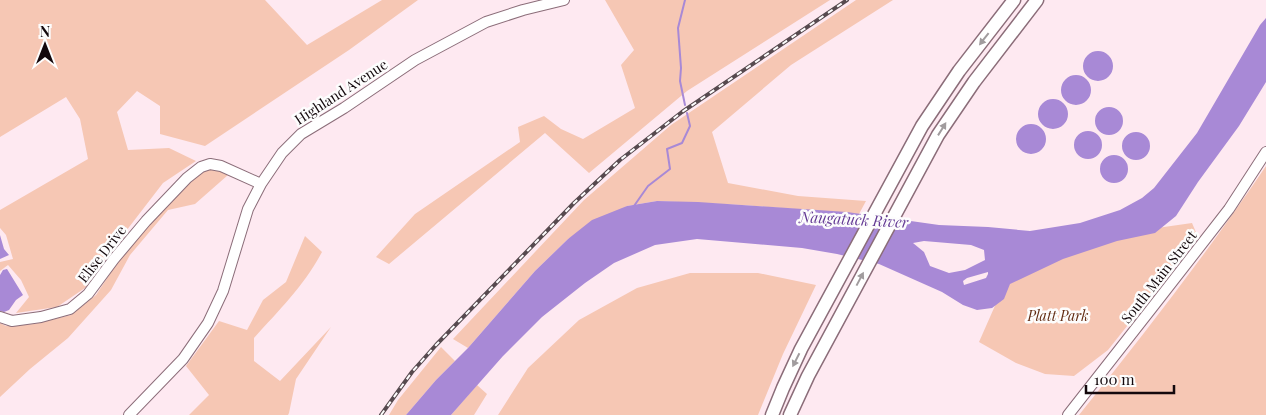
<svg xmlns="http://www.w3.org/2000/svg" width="1266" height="415" font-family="'Playfair Display',serif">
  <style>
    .green { fill: #f6c7b4 }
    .water { fill: #a889d6; fill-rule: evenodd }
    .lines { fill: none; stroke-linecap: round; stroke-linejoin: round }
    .stream { stroke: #a889d6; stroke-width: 2 }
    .secondary-casing { stroke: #8b6d79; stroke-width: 12 }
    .primary-casing { stroke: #8b6d79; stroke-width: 12 }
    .highway-casing { stroke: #8b6d79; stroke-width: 15 }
    .secondary { stroke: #fff; stroke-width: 10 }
    .primary { stroke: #fff; stroke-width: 10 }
    .highway { stroke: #fff; stroke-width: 12 }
    .rail-casing { stroke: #574a4f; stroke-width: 4 }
    .rail { stroke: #fdfdfd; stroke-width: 2; stroke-dasharray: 5.5; stroke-linecap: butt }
    .oneway { fill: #a19c9e }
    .labels { text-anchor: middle; stroke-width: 5; stroke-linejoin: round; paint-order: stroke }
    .street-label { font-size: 14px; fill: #13080c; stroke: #fdfdfd }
    .park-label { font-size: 14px; font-style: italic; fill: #632d14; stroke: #fdfdfd }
    .water-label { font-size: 15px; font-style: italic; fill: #633994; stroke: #fdfdfd }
  </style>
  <rect width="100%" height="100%" fill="#fee9f1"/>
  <path class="green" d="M0 0H265L307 45 382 0H418L349 50 205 146 160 134V106L137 91 117 112 128 150 169 148 196 161 163 183 113 248 85 288 57 307 16 313 29 297 21 280 8 265 0 271V262L13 259 6 235 0 228V210L88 159 80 119 66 97 0 137Z
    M605 0H830L687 91 589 173 545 133 389 264 376 257 415 214 520 142 518 127 544 116 561 129 583 139 635 108 621 65 634 50Z
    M856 0H893L791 65 712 132 728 183 798 196 866 201 859 214 742 205 657 201 627 206 568 239 535 271 468 348 453 339 584 200 671 125Z
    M1266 166V415H1079C1144 334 1208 252 1266 166Z
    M201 170H216L228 175 195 204 168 210 130 255 111 290 68 338 30 369 0 397V323L6 326 34 324 71 315 96 295 123 254 162 207Z
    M1192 223 1198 237 1108 350 1074 376 1045 374 1016 363 979 342 1005 283 1035 263 1143 230Z
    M305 236 322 252C303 287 280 309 254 338V361L280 381 331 327 296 379 289 413 288 415H189L209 395 186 366 219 321 247 330 263 300 286 282Z
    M690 273H758L816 285 783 354 758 415H498L528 368 579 320 637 288Z
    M441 347 455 361 436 380 406 415H389L398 400Z
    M477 385 487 394 474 415H451Z"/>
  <path class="water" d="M1266 18V82L1239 126 1198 182 1176 216 1155 233 1117 241 1063 259 1010 284 1004 299 992 308 977 310 963 305 942 292 879 264 837 254 802 248 697 239 655 245 614 263 585 283 542 317 503 356 451 415H406L436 380 468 348 535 271 568 239 592 220 627 206 657 201 698 202 847 212 939 225 988 227 1030 231 1080 223 1120 210 1142 198 1154 188 1197 133 1260 25ZM924 241 971 245 984 250 985 260 965 270 949 273 930 266 924 252 913 243ZM988 272V274L986 278 964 285 963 281 967 278Z
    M1083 66a15 15 0 1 1 30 0a15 15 0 1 1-30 0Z
    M1061 90a15 15 0 1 1 30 0a15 15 0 1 1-30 0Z
    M1038 114a15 15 0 1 1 30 0a15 15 0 1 1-30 0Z
    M1095 121a14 14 0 1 1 28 0a14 14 0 1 1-28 0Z
    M1016 139a15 15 0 1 1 30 0a15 15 0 1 1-30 0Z
    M1074 145a14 14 0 1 1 28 0a14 14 0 1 1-28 0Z
    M1122 146a14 14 0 1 1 28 0a14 14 0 1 1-28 0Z
    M1100 169a14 14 0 1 1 28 0a14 14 0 1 1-28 0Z
    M0 235 4 249 9 255 0 259Z
    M7 269 23 295 16 300 9 310 4 312 0 311V275L3 270Z"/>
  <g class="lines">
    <path class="stream" d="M685 105 680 81 681 68 678 28 685 0
      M634 206 648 186 670 169 667 149 682 143 690 126 687 113"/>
    <defs>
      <path id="secondary" d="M0 317 12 321 41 317 70 309 88 294 114 259 146 221 187 178 201 167 210 164 221 166 261 184
        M129 415 183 359 208 323 223 291 248 209 261 184 282 153 301 134 344 108 415 60 486 22 523 10 564 0"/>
      <path id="primary" d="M1068 415 1155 304 1229 209 1266 152"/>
      <path id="highway" d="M772 415 783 388 801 349 922 126 959 71 1014 0
        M790 415 808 376 938 135 974 82 1037 0"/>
    </defs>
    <use href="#secondary" class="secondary-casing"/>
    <use href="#primary" class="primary-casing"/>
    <use href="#highway" class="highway-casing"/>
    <use href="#secondary" class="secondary"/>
    <use href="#primary" class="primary"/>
    <use href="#highway" class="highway"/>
    <defs>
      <path id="rail" d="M381 415 412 372 436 345 574 203 620 160 682 112 847 0"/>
    </defs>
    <use href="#rail" class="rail-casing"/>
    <use href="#rail" class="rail"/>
  </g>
  <defs><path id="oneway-solid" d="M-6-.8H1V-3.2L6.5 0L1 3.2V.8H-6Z" transform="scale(1.25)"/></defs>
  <g class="oneway">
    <use href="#oneway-solid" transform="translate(984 39) rotate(128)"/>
    <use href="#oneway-solid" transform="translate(942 129) rotate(-58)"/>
    <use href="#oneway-solid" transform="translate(860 279) rotate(-62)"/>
    <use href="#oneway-solid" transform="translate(796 360) rotate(117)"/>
  </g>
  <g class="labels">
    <g class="street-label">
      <text transform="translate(341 92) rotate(-33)" y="5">Highland Avenue</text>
      <text transform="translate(102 254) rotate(-52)" y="5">Elise Drive</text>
      <text transform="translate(1159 277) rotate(-52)" y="5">South Main Street</text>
    </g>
    <g class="park-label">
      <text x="1058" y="321">Platt Park</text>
    </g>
    <g class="water-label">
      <text transform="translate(854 220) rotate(3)" y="5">Naugatuck River</text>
    </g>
  </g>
  <g transform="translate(45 45)" stroke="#fdfdfd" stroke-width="4" paint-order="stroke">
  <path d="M0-4L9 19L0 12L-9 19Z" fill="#13080c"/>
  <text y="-8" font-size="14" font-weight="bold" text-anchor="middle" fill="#13080c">N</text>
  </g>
  <path d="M1086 385v8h88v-8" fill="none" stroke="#13080c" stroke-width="2.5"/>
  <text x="1094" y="385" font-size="15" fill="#13080c" stroke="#fdfdfd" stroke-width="4" paint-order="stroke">100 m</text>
</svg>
